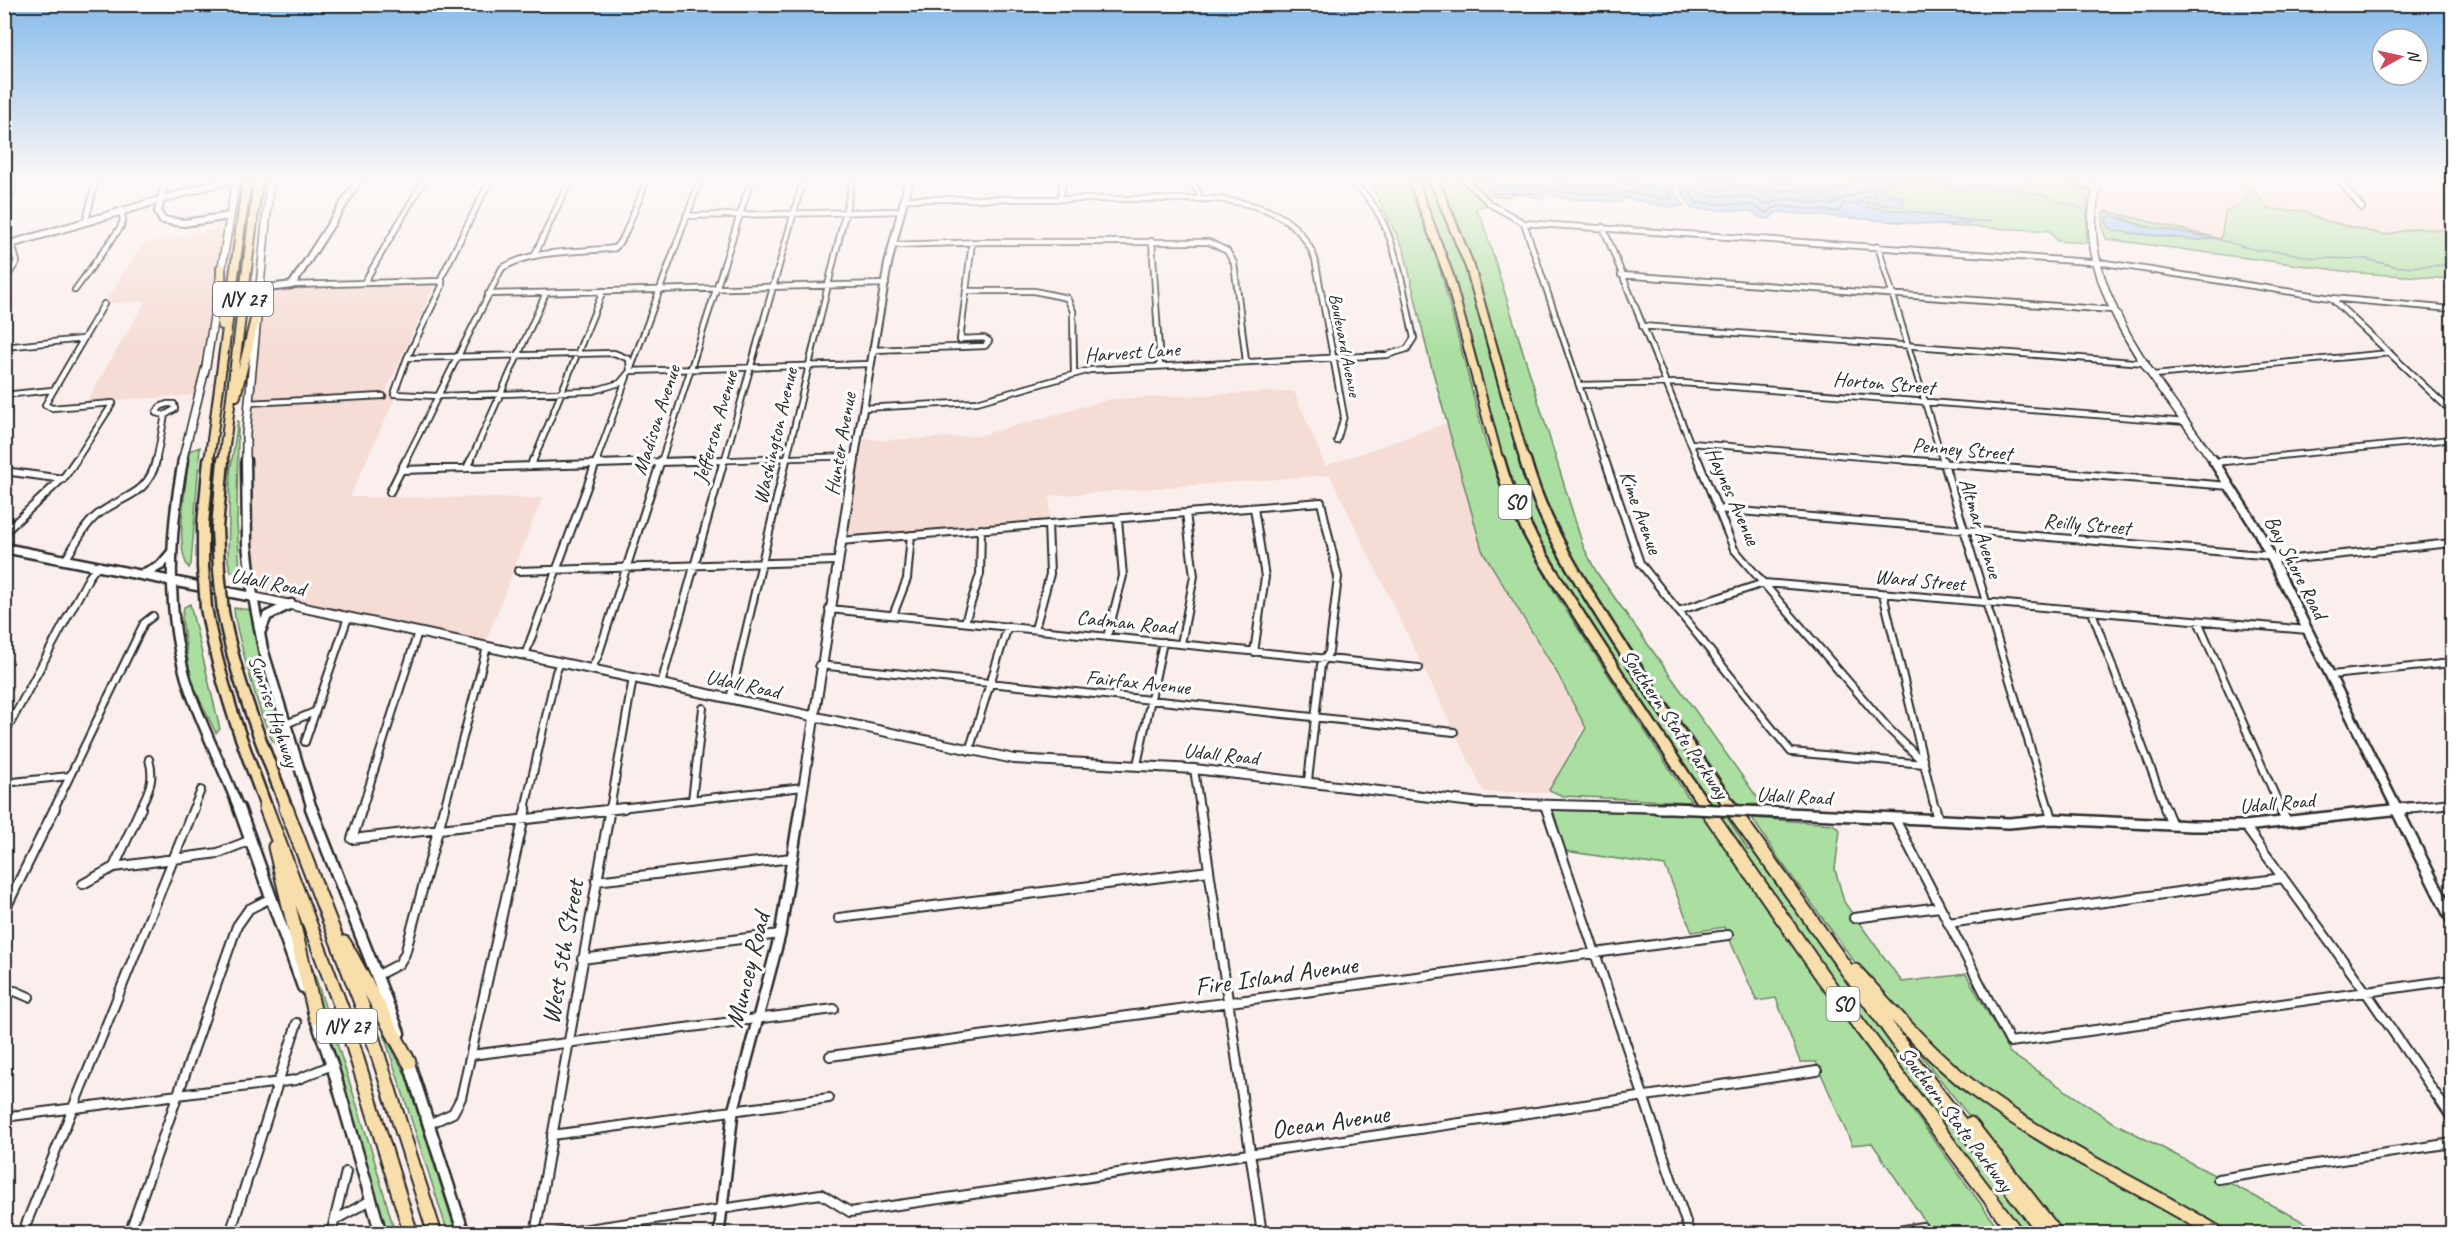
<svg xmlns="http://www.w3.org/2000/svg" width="2457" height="1238" font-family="Caveat,sans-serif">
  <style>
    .built { fill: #f5dcd5 }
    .green { fill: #abdfa1; stroke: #6b8566; stroke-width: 1.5; fill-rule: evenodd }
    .water { fill: #96c5f1; stroke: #6b87a2; stroke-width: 1.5 }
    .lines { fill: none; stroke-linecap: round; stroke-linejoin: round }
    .shore { stroke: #56697a; stroke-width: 1.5 }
    .stream { stroke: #6b87a2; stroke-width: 1.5 }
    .river { stroke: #96c5f1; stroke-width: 10 }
    .minor-far2-casing { stroke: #2b2b2b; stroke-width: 8 }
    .minor-far1-casing { stroke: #2b2b2b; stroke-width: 10 }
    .minor-casing { stroke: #2b2b2b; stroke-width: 12 }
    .tertiary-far2-casing { stroke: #2b2b2b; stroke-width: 10 }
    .tertiary-far1-casing { stroke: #2b2b2b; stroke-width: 12 }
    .tertiary-casing { stroke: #2b2b2b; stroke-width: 14 }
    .secondary-far2-casing { stroke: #2b2b2b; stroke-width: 10 }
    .secondary-far1-casing { stroke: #2b2b2b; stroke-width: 13 }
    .secondary-casing { stroke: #2b2b2b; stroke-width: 15 }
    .motorway-far2-casing { stroke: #2b2b2b; stroke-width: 12 }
    .motorway-far1-casing { stroke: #2b2b2b; stroke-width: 15 }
    .motorway-casing { stroke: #2b2b2b; stroke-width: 17 }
    .minor-far2 { stroke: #fff; stroke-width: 4.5 }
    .minor-far1 { stroke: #fff; stroke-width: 6 }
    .minor { stroke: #fff; stroke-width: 8 }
    .tertiary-far2 { stroke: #fff; stroke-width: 6 }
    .tertiary-far1 { stroke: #fff; stroke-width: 8 }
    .tertiary { stroke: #fff; stroke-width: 9 }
    .secondary-far2 { stroke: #fff; stroke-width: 7 }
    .secondary-far1 { stroke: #fff; stroke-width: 8 }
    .secondary { stroke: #fff; stroke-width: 10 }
    .motorway-far2 { stroke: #f8deab; stroke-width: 8 }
    .motorway-far1 { stroke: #f8deab; stroke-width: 10 }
    .motorway { stroke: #f8deab; stroke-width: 13 }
    .tertiary-bridge-far1-casing { stroke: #2b2b2b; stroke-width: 12; stroke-linecap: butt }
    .tertiary-bridge-casing { stroke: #2b2b2b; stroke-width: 14; stroke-linecap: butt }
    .motorway-bridge-casing { stroke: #2b2b2b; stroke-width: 15; stroke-linecap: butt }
    .tertiary-bridge-far1 { stroke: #fff; stroke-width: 8 }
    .tertiary-bridge { stroke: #fff; stroke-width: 9 }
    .motorway-bridge { stroke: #f8deab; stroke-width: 10 }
    .labels { text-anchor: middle; stroke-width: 6; stroke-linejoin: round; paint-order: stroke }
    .far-street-label { font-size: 18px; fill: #2b2b2b; stroke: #fff }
    .shield { fill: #fff; stroke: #6b6b6b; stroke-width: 1.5 }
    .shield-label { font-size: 20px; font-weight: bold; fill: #2b2b2b }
    .street-label { font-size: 21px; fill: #2b2b2b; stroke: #fff }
    .near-street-label { font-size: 26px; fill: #2b2b2b; stroke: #fff }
  </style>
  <rect width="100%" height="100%" fill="#faefec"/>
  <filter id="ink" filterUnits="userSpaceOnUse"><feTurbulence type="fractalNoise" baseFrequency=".0167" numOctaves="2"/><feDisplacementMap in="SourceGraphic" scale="12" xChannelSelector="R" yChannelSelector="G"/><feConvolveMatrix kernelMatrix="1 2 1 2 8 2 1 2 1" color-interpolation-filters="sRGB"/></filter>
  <g filter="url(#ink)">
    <path class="built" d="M2090 180H2452V231L2416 228 2385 235 2319 219 2305 211 2268 209 2248 182 2245 202 2225 212 2221 239 2106 211 2100 199 2089 193Z
      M226 227 194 395 86 402 146 301 104 304 142 244Z
      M435 284 385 393H397L350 497 542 498 486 641 291 602 251 591 248 410 264 290Z
      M1294 391 1325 466 1447 423 1482 550 1585 724 1547 793 1484 792 1330 475 1050 496V518L846 537 864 439 885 440 978 436 1111 399Z"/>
    <path class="green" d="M1369 180H1406L1437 258 1486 444 1501 487 1524 538 1557 596 1691 802 1563 796 1549 790 1586 728 1557 673 1482 550 1428 354 1404 250Z
      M1416 180H1430L1463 260 1520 464 1531 498 1545 531 1564 566 1648 699 1721 804 1708 803 1554 569 1507 471 1494 431 1452 272Z
      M1438 180H1461L1486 205 1475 209 1482 219 1583 546 1597 573 1762 804 1738 805 1578 571 1559 537 1531 470 1473 264 1454 212Z
      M1468 180H1484L1493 193H1544V199C1532 196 1515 191 1506 197L1484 195Z
      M1903 180 1953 189 2021 188 2023 184 2021 182C2045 176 2070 177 2088 193L2086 243 2057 241 2050 231 1950 226 1948 224 1979 222 1943 219 1928 214 1867 207V202L1886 206 1905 199 1882 191 1881 185 1902 183Z
      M2248 181 2268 209 2305 211 2319 219 2385 235 2416 228 2452 231V279L2358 273 2106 239 2102 227 2103 213 2106 211 2221 239 2225 212 2245 202ZM2122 218C2150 230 2182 232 2212 238L2199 240 2128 233Z
      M238 420 237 522 240 572H231L228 561 230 473Z
      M200 447 191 564 189 568C173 548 188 478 189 451Z
      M190 604 220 729 216 733 191 682 182 619 184 607Z
      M234 608 251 610 282 735 280 746C278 745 275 743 273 741 263 728 234 625 234 608Z
      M1553 810 1702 815 1817 980 2002 1233H1930L1922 1217 1872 1143 1852 1145 1816 1062H1800L1776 998 1757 1001 1724 927 1692 932 1665 866 1565 851Z
      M1716 816 1727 817 1748 850H1752L2038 1233H2023L1821 964Z
      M1752 818 1833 824 1840 830 1835 869 1844 902 1902 982 1966 974 2010 1053 2111 1121 2325 1233H2225L1987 1098 1876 991 1779 859Z
      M306 961 311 963 372 1152 395 1233H387L312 992Z
      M383 1032 405 1074 456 1233H448Z
      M1913 1045 1955 1082 1992 1110 2208 1233H2061Z"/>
    <path class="water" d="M1484 180H1667L1684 205C1669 212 1638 198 1621 198V202L1560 198 1547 193H1493Z
      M1675 180H1903L1902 183H1886L1881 185 1882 191 1905 199 1903 207 1867 202V207C1888 211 1909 210 1929 214 1950 219 1969 221 1991 221L1948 224 1950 226 1778 212 1769 219 1761 218 1751 211 1692 209Z
      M1904 180 1970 185 2021 182 2024 187 1953 189Z
      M2111 215 2144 227 2157 228 2215 238 2199 240 2114 231 2107 226V217Z"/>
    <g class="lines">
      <path class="shore" d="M1491 180 1497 187H1547L1561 192 1614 195 1628 192 1671 200 1672 196 1663 185 1662 180
        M1550 180 1563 185 1612 188 1620 184H1634L1652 188 1655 186V180
        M1682 180 1697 203 1752 205 1766 213 1778 206 1838 212 1844 204H1859L1865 197 1875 196V185L1879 180
        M1690 180 1701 195 1750 197 1765 204 1789 199 1832 205C1847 192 1862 201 1869 180
        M1701 180 1707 187 1750 188 1766 193 1778 190 1809 191 1828 195 1859 180"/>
      <path class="stream" d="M1995 188 2038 194 2084 209
        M2213 238 2256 250 2284 252 2314 258 2366 259 2398 267 2452 265"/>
      <path class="river" d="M1645 180 1691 183"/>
      <defs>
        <path id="minor-far2" d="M1192 180 1201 199
          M1465 180 1490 204 1524 223 1605 462
          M2339 180 2362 208
          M903 199H1216C1260 204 1298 214 1315 259L1344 416 1337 441
          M1060 199 1063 180
          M4 215 15 180
          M686 216 901 211
          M86 220 96 180
          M1524 223 2105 263 2331 298 2452 309
          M1603 227 1698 462
          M1152 241 1160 366
          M894 245 984 242H1209L1227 251 1234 263 1246 361
          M1878 246 1943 462
          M535 254 570 180
          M1621 275 2113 310
          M4 281 17 262 12 243
          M364 283 424 180
          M292 285 441 281
          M75 290 120 228 123 220 121 210
          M967 291H1034L1067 298 1073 311 1074 373
          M488 294 886 284
          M2331 298 2452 412
          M1642 326 2146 363
          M960 340 972 242
          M4 347 83 339
          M873 350 985 346 989 341 984 338 960 339
          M614 353 629 359 630 371 620 383 593 391 438 396 394 394 407 358Z
          M407 358 442 286V276L490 180
          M631 368 700 180
          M630 371 870 364
          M2154 375 2390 353
          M1579 385 1682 383 2186 422
          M4 395 52 390
          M248 403 383 396
          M167 404H174L175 409 165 415 156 413 160 407Z
          M863 408 977 402 1090 370 1387 355 1407 349 1414 338C1402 287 1395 210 1348 180
          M1691 443 1923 462
          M75 462 113 403 52 408 45 405 104 304
          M156 462 165 415
          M405 462 502 268C537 248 576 253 615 248L624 236 647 180
          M470 462 546 293
          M533 462 603 291
          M596 462 627 377
          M661 462 751 180
          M675 462 854 456
          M724 462 803 180
          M786 462 853 180
          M2219 462 2452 439"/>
        <path id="minor-far1" d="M1605 460 1640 563 1791 752 1924 764
          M1698 460 1734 549 1889 729 1924 763
          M1904 460 2230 486
          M1943 460 2049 809
          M2214 462 2235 460
          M531 466 533 460
          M467 468 471 460
          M401 470 724 460
          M4 471 63 479
          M390 492 406 460
          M1254 508 1265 577 1254 652
          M1717 509 2262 555 2284 560 2452 543
          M4 533 65 476 76 460
          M840 541 1321 502 1338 577 1329 652 1321 665 1308 781
          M66 559C75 545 83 527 96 516 119 496 149 497 156 460
          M518 571 837 561
          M1883 594 1935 809
          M829 609 1419 668
          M1678 611 1764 583 2308 630
          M2092 612 2166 809
          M893 615 907 579 911 535
          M2198 621 2281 809
          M965 622 980 574 981 529
          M1035 629 1050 574 1048 524
          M1107 637 1123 576 1118 519
          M1181 644 1194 576 1186 513
          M525 655 597 460
          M819 665 1454 732
          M591 669 598 656 661 460
          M2331 675 2452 663
          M661 684 724 460
          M730 699 786 460
          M286 724 314 712
          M4 735 89 577 98 565
          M305 742 348 617
          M969 751 1008 626
          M1137 765 1163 642
          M1194 769 1200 809
          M4 783 69 776
          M692 800 703 708
          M1545 804 1547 809
          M54 809 144 623 153 616
          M140 809C149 789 155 781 149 759
          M193 809 201 790
          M362 809 418 632
          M444 809 487 647
          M525 809 556 672 560 663
          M610 809 633 678
          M611 809 803 787"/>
        <path id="minor" d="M362 808 352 839 624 808
          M1200 808 1262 1234
          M1546 808 1690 1234
          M1935 808 1938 820
          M2049 808 2052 819
          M2165 808 2172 825
          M2280 808 2286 821
          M1895 819 2010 1042 2452 980
          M2245 826 2366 992 2452 1118
          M114 867 218 853 251 840
          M596 881 792 858
          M83 884 114 867 141 808
          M4 912 55 808
          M839 918 1209 871
          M1854 918 1940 907
          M1948 923 2283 878
          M582 959 780 934
          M378 975 399 964 405 954 444 808
          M4 993 15 991 29 997
          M471 1055 834 1009
          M830 1056 1728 935
          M4 1117 296 1080 332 1065
          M429 1124 453 1113 461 1098 526 808
          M552 1135 829 1098
          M2218 1179 2452 1143
          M335 1220 371 1200
          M22 1234 194 808
          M129 1234 237 926 249 909 271 898
          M230 1234 297 1023
          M331 1234 346 1172
          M535 1234 610 808
          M555 1234 821 1194 850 1212 1817 1071
          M1882 1234 1922 1227"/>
        <path id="tertiary-far2" d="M165 180 158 212 162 220 184 223 230 216
          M2075 180 2097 188
          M4 246 228 180
          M260 289 292 285 359 180
          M854 462 888 264 909 180"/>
        <path id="tertiary-far1" d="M253 597 1014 759 1194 769 1481 803 1671 808
          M800 809 854 460
          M2397 809 2452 803"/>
        <path id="tertiary" d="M1657 808H1671
          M1765 812 2009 823 2052 819 2191 826H2245L2410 808
          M719 1234 733 1112 780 935 800 808"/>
        <path id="secondary-far2" d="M2097 188C2070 286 2162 386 2214 462
          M182 462 206 366 236 180
          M246 462V434L270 180"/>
        <path id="secondary-far1" d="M183 460C169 535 165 618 190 691 204 731 224 770 239 809
          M246 460 247 544 253 597 263 649 312 809
          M2213 460 2258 531 2397 809
          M4 548 253 597
          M142 574 161 565 172 552
          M260 633 267 616 291 604"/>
        <path id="secondary" d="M239 808 303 987
          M311 808 399 1033
          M2396 808 2452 920
          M315 1016 332 1065 381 1234
          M407 1057 464 1234"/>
        <path id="motorway-far2" d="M1413 180 1449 276 1499 462
          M1434 180 1470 267 1525 462
          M221 268 222 325
          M236 396 258 307
          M209 462 247 180
          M223 462 258 180"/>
        <path id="motorway-far1" d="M1499 460C1515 520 1553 574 1586 626 1626 687 1666 749 1707 809
          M1525 460C1543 524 1578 579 1614 635 1652 694 1692 751 1732 809
          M203 567V524L209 460
          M219 570 217 528 223 460
          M206 608C219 681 241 740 267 809
          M223 612C236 681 262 744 287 809"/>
        <path id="motorway" d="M266 808 341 1007 411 1234
          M286 808 363 1008 435 1234
          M1706 808 1823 977 2017 1234
          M1731 808 1913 1062 2046 1234
          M275 847 316 1018
          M344 943 409 1062
          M1855 971C1894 1014 1932 1058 1979 1093 2053 1148 2140 1185 2219 1234
          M1970 1124 2056 1234"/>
      </defs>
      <use href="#minor-far2" class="minor-far2-casing"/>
      <use href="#minor-far1" class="minor-far1-casing"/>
      <use href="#minor" class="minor-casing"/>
      <use href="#tertiary-far2" class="tertiary-far2-casing"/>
      <use href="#tertiary-far1" class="tertiary-far1-casing"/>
      <use href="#tertiary" class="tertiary-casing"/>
      <use href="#secondary-far2" class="secondary-far2-casing"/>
      <use href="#secondary-far1" class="secondary-far1-casing"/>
      <use href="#secondary" class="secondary-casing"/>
      <use href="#motorway-far2" class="motorway-far2-casing"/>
      <use href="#motorway-far1" class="motorway-far1-casing"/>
      <use href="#motorway" class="motorway-casing"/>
      <use href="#minor-far2" class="minor-far2"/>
      <use href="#minor-far1" class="minor-far1"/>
      <use href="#minor" class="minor"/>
      <use href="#tertiary-far2" class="tertiary-far2"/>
      <use href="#tertiary-far1" class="tertiary-far1"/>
      <use href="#tertiary" class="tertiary"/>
      <use href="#secondary-far2" class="secondary-far2"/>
      <use href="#secondary-far1" class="secondary-far1"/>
      <use href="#secondary" class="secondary"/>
      <use href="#motorway-far2" class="motorway-far2"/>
      <use href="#motorway-far1" class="motorway-far1"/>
      <use href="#motorway" class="motorway"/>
      <defs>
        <path id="tertiary-bridge-far1" d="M1671 808 1698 809"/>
        <path id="tertiary-bridge" d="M1671 808 1765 812"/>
        <path id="motorway-bridge" d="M203 567 206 608
          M219 570 223 612"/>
      </defs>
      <use href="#tertiary-bridge-far1" class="tertiary-bridge-far1-casing"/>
      <use href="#tertiary-bridge" class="tertiary-bridge-casing"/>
      <use href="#motorway-bridge" class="motorway-bridge-casing"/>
      <use href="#tertiary-bridge-far1" class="tertiary-bridge-far1"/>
      <use href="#tertiary-bridge" class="tertiary-bridge"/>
      <use href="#motorway-bridge" class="motorway-bridge"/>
    </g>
  </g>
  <linearGradient id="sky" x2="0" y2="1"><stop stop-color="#87bbec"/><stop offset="0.51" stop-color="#fdf8f6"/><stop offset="1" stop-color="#fdf8f6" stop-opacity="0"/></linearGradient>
  <rect width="2457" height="353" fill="url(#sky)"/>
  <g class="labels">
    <g class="far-street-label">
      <text transform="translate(1345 345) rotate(79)" y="6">Boulevard Avenue</text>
    </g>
    <g class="shield">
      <rect x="213" y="282" width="60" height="34" rx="4.5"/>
      <rect x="1498.5" y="485" width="33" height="34" rx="4.5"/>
      <rect x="1826.5" y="987" width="33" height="34" rx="4.5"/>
      <rect x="317" y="1009" width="60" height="34" rx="4.5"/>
    </g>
    <g class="shield-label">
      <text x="243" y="306">NY 27</text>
      <text x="1515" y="509">SO</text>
      <text x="1843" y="1011">SO</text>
      <text x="347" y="1033">NY 27</text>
    </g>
    <g class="street-label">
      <text transform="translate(1132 352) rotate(-4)" y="7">Harvest Lane</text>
      <text transform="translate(1884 383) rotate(5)" y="7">Horton Street</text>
      <text transform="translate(656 420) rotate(-72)" y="7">Madison Avenue</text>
      <text transform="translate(715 427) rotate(-74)" y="7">Jefferson Avenue</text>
      <text transform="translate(775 436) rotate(-77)" y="7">Washington Avenue</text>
      <text transform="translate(840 444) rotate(-80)" y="7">Hunter Avenue</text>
      <text transform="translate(1962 449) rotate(5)" y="7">Penney Street</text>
      <text transform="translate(1733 496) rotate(66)" y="7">Haynes Avenue</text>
      <text transform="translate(1641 512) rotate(70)" y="7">Kime Avenue</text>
      <text transform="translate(2087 524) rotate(5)" y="7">Reilly Street</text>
      <text transform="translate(1981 528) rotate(73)" y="7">Altmar Avenue</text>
      <text transform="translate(2296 567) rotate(63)" y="7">Bay Shore Road</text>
      <text transform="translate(1920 580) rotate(5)" y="7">Ward Street</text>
      <text transform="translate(268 582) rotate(11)" y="7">Udall Road</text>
      <text transform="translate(1126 622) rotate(6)" y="7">Cadman Road</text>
      <text transform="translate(1138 682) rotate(6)" y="7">Fairfax Avenue</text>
      <text transform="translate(743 684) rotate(12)" y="7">Udall Road</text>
      <text transform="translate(274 711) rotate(71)" y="7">Sunrise Highway</text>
      <text transform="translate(1675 724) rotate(56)" y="7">Southern State Parkway</text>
      <text transform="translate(1221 754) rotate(6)" y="7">Udall Road</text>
      <text transform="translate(1794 796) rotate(3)" y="7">Udall Road</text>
      <text transform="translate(2277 803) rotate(-5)" y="7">Udall Road</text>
      <text transform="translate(1956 1119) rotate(53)" y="7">Southern State Parkway</text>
    </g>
    <g class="near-street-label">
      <text transform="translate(562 952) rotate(-80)" y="9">West 5th Street</text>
      <text transform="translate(747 970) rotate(-76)" y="9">Muncey Road</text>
      <text transform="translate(1276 975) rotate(-8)" y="9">Fire Island Avenue</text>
      <text transform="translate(1330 1121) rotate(-8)" y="9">Ocean Avenue</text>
    </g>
  </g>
  <rect width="2457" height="1238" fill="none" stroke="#fff" stroke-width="24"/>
  <rect x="12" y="12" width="2433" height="1214" fill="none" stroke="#2b2b2b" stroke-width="2" filter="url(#ink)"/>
  <g transform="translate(2400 57) rotate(82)"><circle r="28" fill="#ffffff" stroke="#aaaaaa" stroke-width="1.5"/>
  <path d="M0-4.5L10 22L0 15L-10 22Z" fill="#d1495b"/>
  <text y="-9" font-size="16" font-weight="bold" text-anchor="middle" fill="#2b2b2b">N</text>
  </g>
</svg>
